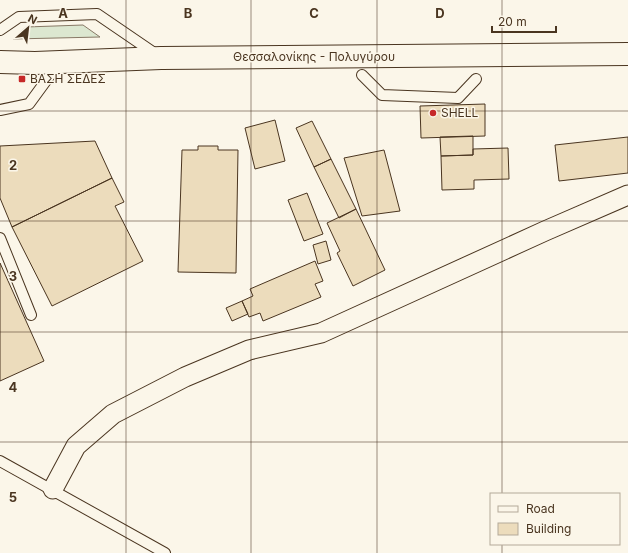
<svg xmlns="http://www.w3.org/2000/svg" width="628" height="553" font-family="Inter,sans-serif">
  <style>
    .green { fill: #dce7d0; stroke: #887966 }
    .building { fill: #ecdcbc; stroke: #4a3520 }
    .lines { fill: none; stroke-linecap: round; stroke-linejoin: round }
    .lane-casing { stroke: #4a3520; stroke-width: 12 }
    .street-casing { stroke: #4a3520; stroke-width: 21 }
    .primary-casing { stroke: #4a3520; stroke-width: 24 }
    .lane { stroke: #fbf6e9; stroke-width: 10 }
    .street { stroke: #fbf6e9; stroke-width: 19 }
    .primary { stroke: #fbf6e9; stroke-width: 22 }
    .grid { fill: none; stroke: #4a3520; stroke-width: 1; stroke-opacity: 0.55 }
    .poi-dot { fill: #c62828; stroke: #fbf6e9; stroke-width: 1.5 }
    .labels { text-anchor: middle; stroke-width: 3; stroke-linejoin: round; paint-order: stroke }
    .street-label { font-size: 12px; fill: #4a3520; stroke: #fbf6e9 }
    .poi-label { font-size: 12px; fill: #4a3520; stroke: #fbf6e9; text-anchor: start }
    .grid-label { font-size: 13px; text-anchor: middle; font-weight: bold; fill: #4a3520; stroke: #fbf6e9; stroke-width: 3; stroke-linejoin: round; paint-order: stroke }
  </style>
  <rect width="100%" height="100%" fill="#fbf6e9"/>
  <path class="green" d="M83 25 100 37 13 39 26 27Z"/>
  <path class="building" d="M485 104V136L421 138 420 106Z
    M275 120 285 161 255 169 245 128Z
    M312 121 331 159 314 167 296 128Z
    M473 136V155L441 156 440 137Z
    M628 137V173L559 181 555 145Z
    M95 141 112 178 12 227 0 198V146Z
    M198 146H218V150H238L236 273 178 272 182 150H198Z
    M508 148 509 179 474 180V189L442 190 441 156 473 155V149Z
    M384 150 400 211 362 216 344 158Z
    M331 159 356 209 339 218 314 167Z
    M112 178 124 202 115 206 143 261 52 306 12 227Z
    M307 193 323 234 304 241 288 200Z
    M356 209 385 270 353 286 337 253 340 251 327 223Z
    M326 241 331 260 318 264 313 245Z
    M315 261 323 281 315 284 321 297 263 321 260 313 249 317 242 301 253 296 250 289Z
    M0 263 44 361 0 381Z
    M242 301 248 314 232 321 226 308Z"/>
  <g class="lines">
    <defs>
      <path id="lane" d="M0 30 19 17 97 14 157 55
        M362 75 382 95 458 98 476 79
        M0 110 29 104 59 63
        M0 238 31 315
        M0 461 165 553"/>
      <path id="street" d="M53 489 76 446 113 414 185 377 249 350 321 333 545 231 628 195"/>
      <path id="primary" d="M0 62 35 63 161 58 628 54"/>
    </defs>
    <use href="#lane" class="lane-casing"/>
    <use href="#street" class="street-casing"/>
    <use href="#primary" class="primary-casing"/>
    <use href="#lane" class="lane"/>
    <use href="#street" class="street"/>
    <use href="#primary" class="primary"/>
  </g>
  <path class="grid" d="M126 0V553M251 0V553M377 0V553M502 0V494M0 111H628M0 221H628M0 332H628M0 442H628M502 544V553"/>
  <g class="poi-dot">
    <rect x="18" y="75" width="8" height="8" rx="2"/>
    <circle cx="433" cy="113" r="4"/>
  </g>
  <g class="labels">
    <g class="street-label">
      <text x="314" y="61">Θεσσαλονίκης - Πολυγύρου</text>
    </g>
    <g class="poi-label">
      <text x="30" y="83">ΒΑΣΗ ΣΕΔΕΣ</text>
      <text x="441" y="117">SHELL</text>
    </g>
  </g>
  <g class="grid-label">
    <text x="63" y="18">A</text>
    <text x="188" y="18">B</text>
    <text x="314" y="18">C</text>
    <text x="440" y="18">D</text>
    <text x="13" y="170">2</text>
    <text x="13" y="281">3</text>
    <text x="13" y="392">4</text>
    <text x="13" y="502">5</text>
  </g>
  <rect x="490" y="493" width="130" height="52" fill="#fbf6e9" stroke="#b4a999"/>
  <rect x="498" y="506" width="20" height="6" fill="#fbf6e9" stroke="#b4a999"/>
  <text x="526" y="513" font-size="12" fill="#4a3520">Road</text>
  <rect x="498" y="523" width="20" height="12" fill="#ecdcbc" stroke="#b4a999"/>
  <text x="526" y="533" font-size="12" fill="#4a3520">Building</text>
  <g transform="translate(28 28) rotate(28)" stroke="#fbf6e9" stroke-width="3" paint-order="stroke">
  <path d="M0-3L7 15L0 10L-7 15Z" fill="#4a3520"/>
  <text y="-6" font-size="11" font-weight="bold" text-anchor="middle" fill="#4a3520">N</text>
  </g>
  <path d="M492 26v6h64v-6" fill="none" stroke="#4a3520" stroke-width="2"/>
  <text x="498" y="26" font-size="12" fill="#4a3520" stroke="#fbf6e9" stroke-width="3" paint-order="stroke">20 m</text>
</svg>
